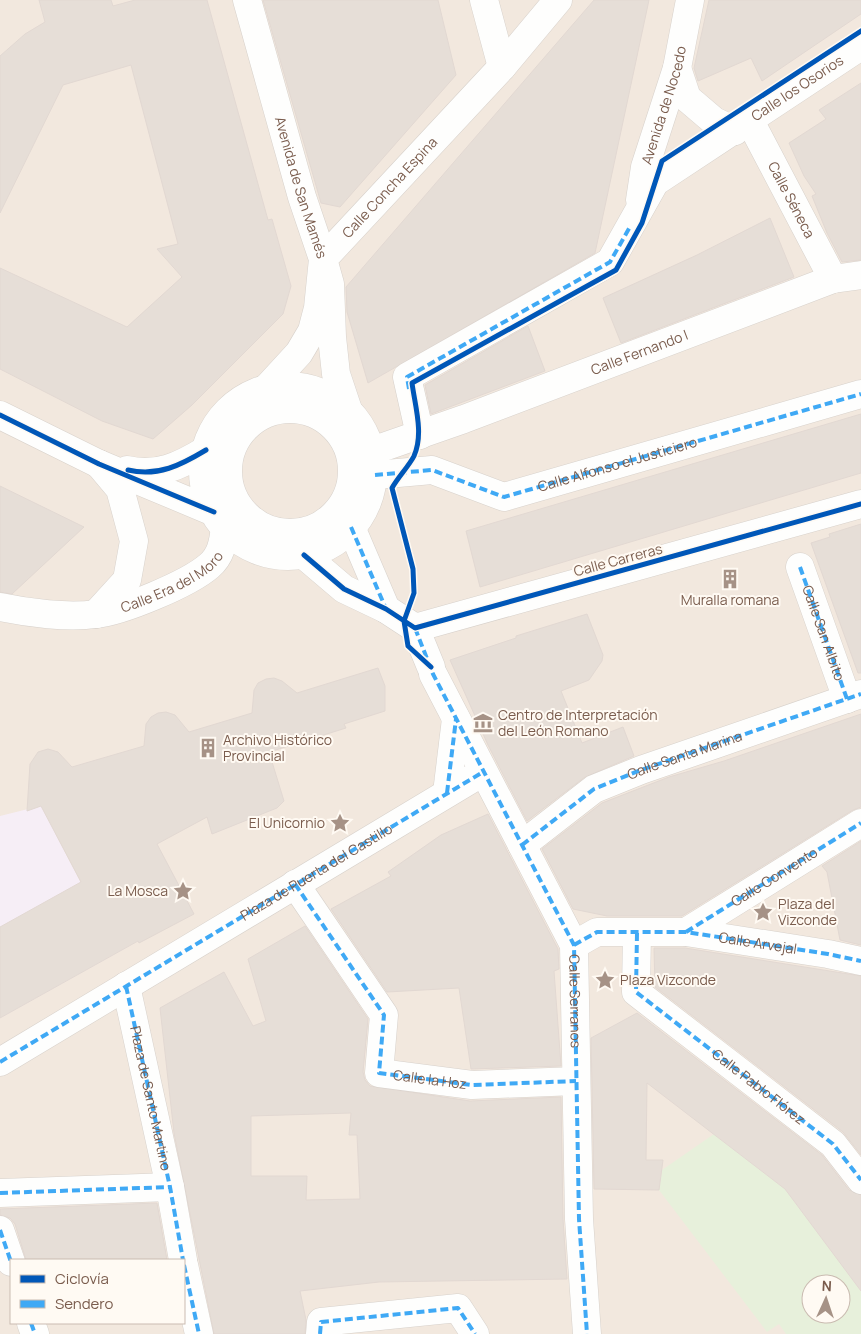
<svg xmlns="http://www.w3.org/2000/svg" width="861" height="1334" font-family="Manrope,sans-serif">
  <style>
    .residential { fill: #f2e8de; fill-rule: evenodd }
    .education { fill: #f6eef6 }
    .green { fill: #e7f0db; fill-rule: evenodd }
    .building { fill: #e6ded7; stroke: #e2d8d2; fill-rule: evenodd }
    .lines { fill: none; stroke-linecap: round; stroke-linejoin: round }
    .street-casing { stroke: #d7d1cb; stroke-width: 29 }
    .secondary-casing { stroke: #d9d2cb; stroke-width: 29 }
    .street { stroke: #fefefd; stroke-width: 28 }
    .secondary { stroke: #fefefd; stroke-width: 28 }
    .quiet { stroke: #3fa9f5; stroke-width: 4; stroke-dasharray: 8 4; stroke-linecap: butt }
    .cycleway-casing { stroke: #fffaf3; stroke-width: 8 }
    .cycleway { stroke: #0057b8; stroke-width: 5 }
    .labels { text-anchor: middle; stroke-width: 4; stroke-linejoin: round; paint-order: stroke }
    .street-label { font-size: 14px; fill: #7a5c4d; stroke: #fffaf3 }
    .poi-label { font-size: 14px; fill: #7a5c4d; stroke: #fffaf3; text-anchor: start }
  </style>
  <rect width="100%" height="100%" fill="#f9f5f0"/>
  <path class="residential" d="M0 0H861V1334H0ZM11 1260H184V1323H11ZM811 1284H841V1314H811Z"/>
  <path class="education" d="M48 804 75 822 55 833 81 883 138 941 0 1018V816Z"/>
  <path class="green" d="M714 1134 785 1189 861 1291V1334H786L779 1324 767 1332 659 1190 662 1170ZM811 1284H841V1314H811Z"/>
  <path class="building" d="M39 0H111L113 6 135 0H207L268 220 272 219 291 286 283 314 192 405 153 439 102 421 0 369V268L127 327 182 277 157 249 178 244 131 65 63 85 0 213V56L25 34 45 22Z
    M263 0H438L456 75 340 207 321 203Z
    M594 0H649L595 253 368 383 347 312 346 287Z
    M709 0H861V14L762 81 751 58 698 81 694 68Z
    M861 83V260L842 262 827 233 812 196 816 194 804 176 789 143 826 119 819 110Z
    M770 218 794 277 621 343 603 298 697 255Z
    M528 326 545 371 431 414 425 385Z
    M861 414V473L480 587 466 531Z
    M0 486 84 527 12 594 0 592Z
    M861 524V673H858L811 543 830 537 829 534Z
    M587 614 603 655 602 661 589 680 561 691 582 743 623 727 634 756 585 777 527 821 488 745 450 660 516 638V636Z
    M378 668 385 686V711L344 724 346 728 269 752 284 801 277 808 212 834 207 817 157 844 194 914 139 943 138 941 0 1018V927L81 882 41 806 27 811 30 764 38 752 48 749 58 752 72 767 144 746 146 724 151 717 158 713 166 712 175 715 189 732 252 713 254 690 258 683 266 679 274 678 282 681 297 693Z
    M861 714V807L853 810 682 916H607L573 909 542 849 602 803 669 777 724 761Z
    M488 814 558 949 559 969 554 971 561 1066 471 1069 459 988 387 992 331 909 391 876 388 872 441 835Z
    M861 841V945L840 940 827 872 822 866Z
    M305 926 368 1019 363 1072 365 1080 370 1086 470 1101 561 1097 563 1219 567 1279 379 1282 300 1291 306 1320 305 1334H214L174 1133 160 1008 224 972 253 1026 266 1021 248 959ZM351 1113 349 1135H357L360 1199 306 1200 307 1176H251V1116Z
    M654 948H685L861 976V1155L843 1132 655 987Z
    M637 1013 822 1155 849 1190 861 1195V1291L785 1189 647 1083 646 1160H663L659 1190 594 1189 591 1038Z
    M157 1203 167 1260H26L15 1224 10 1218 0 1215V1209Z"/>
  <g class="lines">
    <defs>
      <g id="street">
        <path id="s1" d="M247 0 302 197 323 259 318 308 312 331 299 353 265 390"/>
        <path d="M484 0 502 67"/>
        <path d="M677 68 687 98 714 121 735 131"/>
        <path id="s2" d="M750 121 833 279"/>
        <path id="s3" d="M640 200 645 167 677 68 690 0"/>
        <circle cx="290" cy="471" r="62"/>
        <path id="s4" d="M348 410 336 374 332 337 330 284 323 259 502 67 558 0"/>
        <path id="s5" d="M420 435 407 377 610 262 655 182 861 46"/>
        <path id="s6" d="M372 451 464 419 833 279 861 275"/>
        <path id="s7" d="M375 475 432 470 504 497 861 394"/>
        <path d="M351 527 386 609"/>
        <path d="M304 555 344 589 386 609 415 628 861 504"/>
        <path d="M800 567 847 699"/>
        <path id="s8" d="M0 607C28 613 68 618 96 614 123 611 188 584 209 566 221 556 223 543 225 528"/>
        <path d="M96 614 127 580 134 541 120 489 99 464"/>
        <path d="M415 628 431 667"/>
        <path d="M433 674 574 945 579 1219 587 1334"/>
        <path d="M447 793 456 719"/>
        <path d="M522 845 594 789 641 770 861 694"/>
        <path d="M295 884 384 1015 379 1073 472 1085 576 1081"/>
        <path d="M686 932 861 823"/>
        <path d="M637 933 636 992 833 1144 861 1180"/>
        <path id="s9" d="M574 945 597 932H686L828 954 861 961"/>
        <path d="M126 986 170 1187 183 1260"/>
        <path id="s10" d="M0 1062 483 772"/>
        <path d="M0 1193 170 1187"/>
        <path d="M0 1230 11 1262"/>
        <path d="M184 1265 199 1334"/>
        <path d="M31 1323 35 1334"/>
        <path d="M320 1334 321 1322 458 1308 475 1334"/>
      </g>
      <path id="secondary" d="M203 471a85 85 0 1 1 170 0a85 85 0 1 1-170 0Z
        M0 415 99 464 214 512
        M127 470C157 477 180 466 206 450"/>
    </defs>
    <use href="#street" class="street-casing"/>
    <use href="#secondary" class="secondary-casing"/>
    <use href="#street" class="street"/>
    <use href="#secondary" class="secondary"/>
    <g class="quiet">
      <path d="M409 389 407 377 610 262 631 225"/>
      <path d="M375 475 432 470 504 497 861 394"/>
      <path d="M351 527 386 609"/>
      <path id="s11" d="M800 567 847 699"/>
      <path id="s12" d="M415 628 433 674 574 945 579 1219 587 1334"/>
      <path d="M447 793 456 719"/>
      <path id="s13" d="M522 845 594 789 641 770 861 694"/>
      <path id="s14" d="M295 884 384 1015 379 1073 472 1085 576 1081"/>
      <path id="s15" d="M686 932 861 823"/>
      <path id="s16" d="M637 933 636 992 833 1144 861 1180"/>
      <path d="M574 945 597 932H686L828 954 861 961"/>
      <path id="s17" d="M126 986 170 1187 183 1260"/>
      <path d="M0 1062 483 772"/>
      <path d="M0 1193 170 1187"/>
      <path d="M0 1230 11 1262"/>
      <path d="M184 1265 199 1334"/>
      <path d="M31 1323 35 1334"/>
      <path d="M320 1334 321 1322 458 1308 475 1334"/>
    </g>
    <defs>
      <path id="cycleway" d="M0 415 99 464 214 512
        M128 470C158 477 181 465 206 450
        M304 555 344 589 386 609 415 628 861 504
        M431 667 408 646 404 621 414 593 413 569 392 488C398 477 409 466 414 456 424 434 415 406 412 383L616 270 642 223 662 161 861 31"/>
    </defs>
    <use href="#cycleway" class="cycleway-casing"/>
    <use href="#cycleway" class="cycleway"/>
  </g>
  <defs>
    <symbol id="building-bare" viewBox="-9 -9 18 18"><path d="M-4-6H4V6H1V3H-1V6H-4ZM-2.5-4.3h1.7v1.8h-1.7ZM.8-4.3h1.7v1.8H.8ZM-2.5-1h1.7V.8h-1.7ZM.8-1h1.7V.8H.8Z" fill="#a69286" stroke="#fffaf3" stroke-width="2.5" paint-order="stroke"/></symbol>
    <symbol id="museum-bare" viewBox="-9 -9 18 18"><path d="M0-6L6-3V-2H-6V-3ZM-5-1h2V3h-2ZM-1-1h2V3h-2ZM3-1h2V3H3ZM-6 4H6V6H-6Z" fill="#a69286" stroke="#fffaf3" stroke-width="2.5" paint-order="stroke"/></symbol>
    <symbol id="sight-bare" viewBox="-9 -9 18 18"><path d="M0-6L1.8-2.2L6-1.7L2.9 1.2L3.7 5.4L0 3.3L-3.7 5.4L-2.9 1.2L-6-1.7L-1.8-2.2Z" fill="#a69286" stroke="#fffaf3" stroke-width="2.5" paint-order="stroke"/></symbol>
  </defs>
  <g fill-rule="evenodd">
    <use href="#building-bare" x="716" y="565" width="28" height="28"/>
    <use href="#museum-bare" x="469" y="709" width="28" height="28"/>
    <use href="#building-bare" x="194" y="734" width="28" height="28"/>
    <use href="#sight-bare" x="326" y="809" width="28" height="28"/>
    <use href="#sight-bare" x="169" y="877" width="28" height="28"/>
    <use href="#sight-bare" x="749" y="898" width="28" height="28"/>
    <use href="#sight-bare" x="591" y="966" width="28" height="28"/>
  </g>
  <g class="labels">
    <g class="street-label">
      <text dy="5" stroke="none"><textPath href="#s5" startOffset="555">Calle los Osorios</textPath></text>
      <text dy="5" stroke="none"><textPath href="#s3" startOffset="98">Avenida de Nocedo</textPath></text>
      <text dy="5" stroke="none"><textPath href="#s1" startOffset="195">Avenida de San Mamés</textPath></text>
      <text dy="5" stroke="none"><textPath href="#s4" startOffset="252">Calle Concha Espina</textPath></text>
      <text dy="5" stroke="none"><textPath href="#s2" startOffset="89">Calle Séneca</textPath></text>
      <text dy="5" stroke="none"><textPath href="#s6" startOffset="285">Calle Fernando I</textPath></text>
      <text dy="5" stroke="none"><textPath href="#s7" startOffset="252">Calle Alfonso el Justiciero</textPath></text>
      <text transform="translate(618 560) rotate(-15)" y="5">Calle Carreras</text>
      <text dy="5" stroke="none"><textPath href="#s8" startOffset="180">Calle Era del Moro</textPath></text>
      <text dy="5" stroke="none"><textPath href="#s11" startOffset="70">Calle San Albito</textPath></text>
      <text dy="5" stroke="none"><textPath href="#s13" startOffset="188">Calle Santa Marina</textPath></text>
      <text dy="5" stroke="none"><textPath href="#s10" startOffset="369">Plaza de Puerta del Castillo</textPath></text>
      <text dy="5" stroke="none"><textPath href="#s15" startOffset="104">Calle Convento</textPath></text>
      <text dy="5" stroke="none"><textPath href="#s9" startOffset="188">Calle Arvejal</textPath></text>
      <text dy="5" stroke="none"><textPath href="#s12" startOffset="411">Calle Serranos</textPath></text>
      <text dy="5" stroke="none"><textPath href="#s14" startOffset="268">Calle la Hoz</textPath></text>
      <text dy="5" stroke="none"><textPath href="#s16" startOffset="214">Calle Pablo Flórez</textPath></text>
      <text dy="5" stroke="none"><textPath href="#s17" startOffset="115">Plaza de Santo Martino</textPath></text>
    </g>
    <g class="poi-label">
      <text x="730" y="605" text-anchor="middle">Muralla romana</text>
      <text x="498" y="720">Centro de Interpretación<tspan x="498" dy="16">del León Romano</tspan></text>
      <text x="223" y="745">Archivo Histórico<tspan x="223" dy="16">Provincial</tspan></text>
      <text x="325" y="828" text-anchor="end">El Unicornio</text>
      <text x="168" y="896" text-anchor="end">La Mosca</text>
      <text x="778" y="909">Plaza del<tspan x="778" dy="16">Vizconde</tspan></text>
      <text x="620" y="985">Plaza Vizconde</text>
    </g>
  </g>
  <rect x="10" y="1259" width="175" height="65" fill="#fffaf3" stroke="#cabbb1"/>
  <rect x="20" y="1275" width="25" height="8" fill="#0057b8" stroke="#cabbb1"/>
  <text x="55" y="1284" font-size="15" fill="#7a5c4d">Ciclovía</text>
  <rect x="20" y="1300" width="25" height="8" fill="#3fa9f5" stroke="#cabbb1"/>
  <text x="55" y="1309" font-size="15" fill="#7a5c4d">Sendero</text>
  <g transform="translate(826 1299) rotate(3)"><circle r="24" fill="#fffaf3" stroke="#cabbb1"/>
  <path d="M0-4L9 19L0 12L-9 19Z" fill="#a69286"/>
  <text y="-8" font-size="14" font-weight="bold" text-anchor="middle" fill="#7a5c4d">N</text>
  </g>
</svg>
